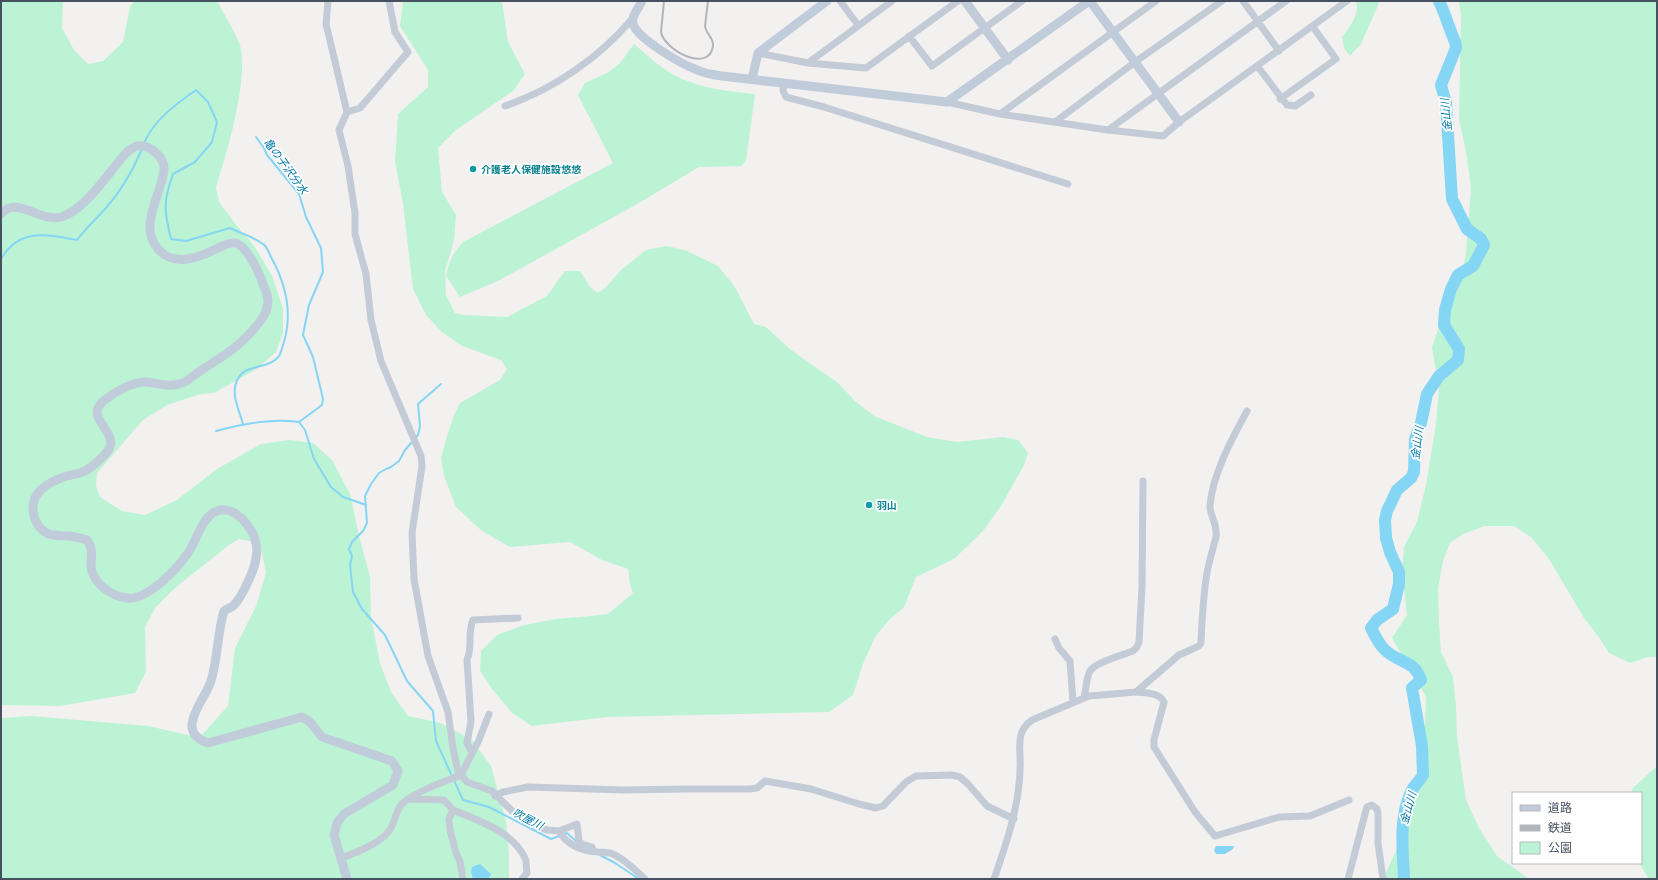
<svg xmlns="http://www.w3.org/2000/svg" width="1658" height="880" font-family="Rubik,'Noto Sans JP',sans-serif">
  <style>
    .green { fill: #bcf3d5 }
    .water { fill: #85d5f4 }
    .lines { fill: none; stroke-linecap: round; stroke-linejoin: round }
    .stream { stroke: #85d5f4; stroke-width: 2 }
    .river { stroke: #85d5f4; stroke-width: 12 }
    .street { stroke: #c3cbd6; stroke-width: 7 }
    .secondary { stroke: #c1ccdb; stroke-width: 9 }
    .rail { stroke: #b2b5bb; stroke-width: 2 }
    .culture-dot { fill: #0f9aa8; stroke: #fff; stroke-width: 1.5 }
    .labels { text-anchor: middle; stroke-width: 3.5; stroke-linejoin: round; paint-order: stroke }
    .culture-label { font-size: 10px; font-weight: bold; fill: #0d838f; stroke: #fff; text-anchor: start }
    .water-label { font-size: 11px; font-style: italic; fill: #027aa8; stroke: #fff }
  </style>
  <rect width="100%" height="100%" fill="#f3f0f0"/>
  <path class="green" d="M1 1H63L62 28 74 50 88 64 103 61 123 42 130 7 134 1H217C223 13 236 33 240 45 249 79 227 153 216 187L219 202 237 226 255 247 272 276 283 308V333L276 352 255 370 214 393 201 394 167 405 143 420 97 473 96 486 100 497 122 511 145 515 177 500 217 469 261 444 289 440 313 443 332 460 350 494 359 536 370 577 371 618 380 663 391 692 408 716 441 723 472 740 491 766 506 821 509 853V879H1V718L31 716 148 726 188 735 201 736 228 706 235 648 256 606 266 573 260 543 239 539 229 545 175 588 155 608 145 627 146 672 135 693 60 706 1 705Z
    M403 1H502L508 42 525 74 513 91 456 130 438 148 442 192 456 215 454 241 445 271 446 295 455 313 464 315 507 317 547 296 565 271H580L590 287 598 293 606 287 621 270 646 250 666 246 685 250 718 266 735 287 754 324 766 327 791 350 838 383 855 401 874 416 927 437 957 442 1003 437 1018 440 1028 453 1024 465 1001 506 983 531 954 559 916 577 904 607 888 621 875 637 863 664 853 695 829 712 607 717 532 726 512 713 492 689 480 671 481 651 497 635 521 626 554 619 581 617 608 614 633 593 630 584 628 569 602 560 570 542 510 547 482 531 456 507 444 476 441 458 447 436 454 415 460 403 500 380 507 369 501 360 462 346 442 332 426 315 413 289 403 204 395 161 398 114 428 87V70L400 26Z
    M1356 1H1380L1361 44 1350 56 1344 48 1342 37C1350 27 1360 14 1356 1Z
    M1459 1H1657V657H1648L1630 663 1609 653 1598 636 1584 618 1549 559 1531 537 1514 526H1485L1463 534 1450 543 1443 561 1438 589 1439 623 1441 652 1453 677 1456 706 1457 737 1466 800 1479 828 1497 856 1529 879H1383L1402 838 1417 795 1424 752 1426 697 1392 638 1407 615 1402 571 1404 547 1417 522 1426 485 1436 424 1439 388 1432 347 1441 321 1463 268 1466 253 1471 188 1466 151 1459 120 1461 16Z
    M634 44C644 52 653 61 663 68 689 87 724 91 755 94L746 161 741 166 699 167 639 203 498 281 460 297 446 276C448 263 454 251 463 242L613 163 578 95 585 83 609 72 620 63Z
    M1657 766V879H1649L1639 863H1641V793H1631L1633 788Z"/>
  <path class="water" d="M1216 846H1234L1233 849 1225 854H1216L1214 850Z
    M480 864 491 874 488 879H473L471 872 472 867Z"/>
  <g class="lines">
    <path class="stream" d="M256 137 264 148 267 155 299 194 306 217 321 248 323 272 309 305 303 335 313 357 323 399 322 405 299 422
      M144 143C154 120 176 104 196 90L208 102 217 122 212 142 195 162 173 174C163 201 164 211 171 239L186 241 230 228C240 233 254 237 263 244 267 246 269 253 271 257 286 284 293 315 283 345 282 348 281 353 279 356 270 369 247 364 239 377 229 392 239 409 243 424
      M1 259C19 228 46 234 77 240 86 228 96 219 106 208 122 190 133 170 142 149
      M441 384 418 404 420 426 418 435 405 450 399 461 391 467 386 469 379 473 371 484 365 496 367 523 363 531 352 542 349 549 352 556 350 565 353 592 362 609 385 635 407 681 433 711 436 741 463 800 489 807 551 839 567 833 577 842
      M216 431C243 424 271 418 299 422L305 430 314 459 331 487 343 497 366 505
      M600 855 615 863 639 879"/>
    <path class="river" d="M1404 879C1403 849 1398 818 1412 790 1415 785 1420 780 1423 775L1422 746 1412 688 1421 680C1414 659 1397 663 1384 649 1379 644 1374 634 1371 628L1377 620 1393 609 1399 584V572L1390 552 1386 538 1385 520 1387 511 1397 490 1411 478 1414 472 1415 439 1421 423 1427 394 1439 376 1458 360 1459 349 1444 325 1445 310 1451 289 1458 275 1473 266 1484 245 1481 239 1467 229 1452 199 1446 103 1441 85 1456 48C1456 41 1452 36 1450 29 1446 19 1444 11 1439 1"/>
    <path class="street" d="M328 1 326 24 347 112 339 130 348 166 355 213V234L366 274 371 320 381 361 421 456 422 466 412 533 414 579 428 656 448 712 453 748 459 776C445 781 410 794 401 805 396 811 395 821 391 828 384 842 357 852 342 858
      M840 1 858 25
      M1243 1 1279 51
      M909 36 932 66 1022 1
      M758 53 808 63 866 68 958 1
      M808 63 892 1
      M1258 67 1287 105 1295 106 1311 95
      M784 83 783 91 786 97 824 107 1068 184
      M1280 99 1336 59 1313 27
      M947 102 1000 114 1108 130 1163 136 1179 122 1347 1
      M505 106C554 89 599 58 633 18
      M347 112 360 108 408 52 395 32 389 1
      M1000 114 1156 1
      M1055 122 1135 62 1222 1
      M1108 130 1286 1
      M1055 639 1059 648 1070 661 1073 702
      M1136 692C1145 693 1159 692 1164 702L1154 740V747L1195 812 1215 836 1279 817 1310 816 1349 800
      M1084 698C1086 690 1086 678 1090 671 1095 662 1123 655 1133 651L1137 647 1139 642 1142 587 1143 481
      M472 753 467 743 471 721 467 660C473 647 467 633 473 620L518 618
      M461 775 467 782 492 791 512 811 534 825 547 830 559 831 577 824 579 841 582 844 592 847
      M459 776 461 775 479 740 489 714
      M495 796 503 792 528 787 623 790 687 789H750L757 788 765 781 811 789 859 804 876 808 883 806 906 782 916 776 952 775 960 777 968 784 987 806 1014 819
      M409 799C416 800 441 799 444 800 447 803 450 807 453 810L449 819 450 830 456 853 460 862 463 879
      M453 810C478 820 513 832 525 858 527 862 526 868 527 873L522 879
      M559 831C567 845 582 851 598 852 603 852 608 852 613 854 626 860 635 870 645 879
      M994 879C1008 839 1022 798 1020 756 1019 741 1019 729 1032 720L1089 696 1136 692 1179 655 1199 646 1201 643C1202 620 1203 596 1207 573 1209 561 1213 549 1216 537 1218 525 1209 514 1210 505 1213 473 1232 439 1247 411
      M1348 879 1366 810 1367 807 1372 805 1377 809 1378 813V843L1383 879"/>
    <path class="secondary" d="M642 1C639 8 631 16 633 24 637 38 681 64 695 69 703 73 714 75 722 76L947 102 1089 1
      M965 1 1008 60
      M1090 1 1179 122
      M752 79 758 53 827 1
      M1 214C17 195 40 223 61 217 87 209 109 171 128 151 131 149 134 147 137 146 149 144 165 157 164 170 161 196 138 226 158 249 174 268 200 257 218 248 223 246 229 242 235 243 247 245 261 276 264 287 267 293 269 301 267 308 266 313 262 319 258 324 240 347 223 356 200 371 194 375 188 381 182 383 171 388 157 383 146 382 133 382 116 391 106 399 81 417 119 431 109 449 106 455 91 468 85 471 79 474 70 475 64 477 48 482 31 493 33 511 34 519 38 528 45 532 52 537 61 535 70 536 76 537 81 538 87 540 94 549 91 556 91 566 92 583 111 596 127 598 147 601 177 569 188 553 195 543 198 531 205 521 221 499 241 513 252 532 256 539 258 550 256 558 255 569 242 597 234 605 232 607 227 609 224 611 217 634 218 658 211 681 206 696 194 708 192 724 191 734 199 740 208 743L302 717 310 722 322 737 392 761 398 771 393 785 344 814 337 823 334 835 347 879"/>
    <path class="rail" d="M664 1 661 32C664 50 709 74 713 46 714 38 706 34 705 26L708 1"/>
  </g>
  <g class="culture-dot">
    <circle cx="473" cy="169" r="4"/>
    <circle cx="869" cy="505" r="4"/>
  </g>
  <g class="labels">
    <g class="culture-label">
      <text x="481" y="173">介護老人保健施設悠悠</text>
      <text x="877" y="509">羽山</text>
    </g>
    <g class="water-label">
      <text transform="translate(1446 115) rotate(-96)" y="4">金山川</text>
      <text transform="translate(286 166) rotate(54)" y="4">亀の子沢分水</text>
      <text transform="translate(1417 443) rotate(-82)" y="4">金山川</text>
      <text transform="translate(1408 808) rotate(-74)" y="4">金山川</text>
      <text transform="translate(528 819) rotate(27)" y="4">吹屋川</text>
    </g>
  </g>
  <rect width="1658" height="880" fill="none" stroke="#465260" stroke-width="4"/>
  <rect x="1512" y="792" width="130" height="72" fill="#ffffff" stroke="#b5babf"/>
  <rect x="1520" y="805" width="20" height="6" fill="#c1ccdb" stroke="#b5babf"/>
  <text x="1548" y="812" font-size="12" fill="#465260">道路</text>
  <rect x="1520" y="825" width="20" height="6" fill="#b2b5bb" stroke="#b5babf"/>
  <text x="1548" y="832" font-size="12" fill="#465260">鉄道</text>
  <rect x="1520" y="842" width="20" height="12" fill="#bcf3d5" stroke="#b5babf"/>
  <text x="1548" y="852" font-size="12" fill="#465260">公園</text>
</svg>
